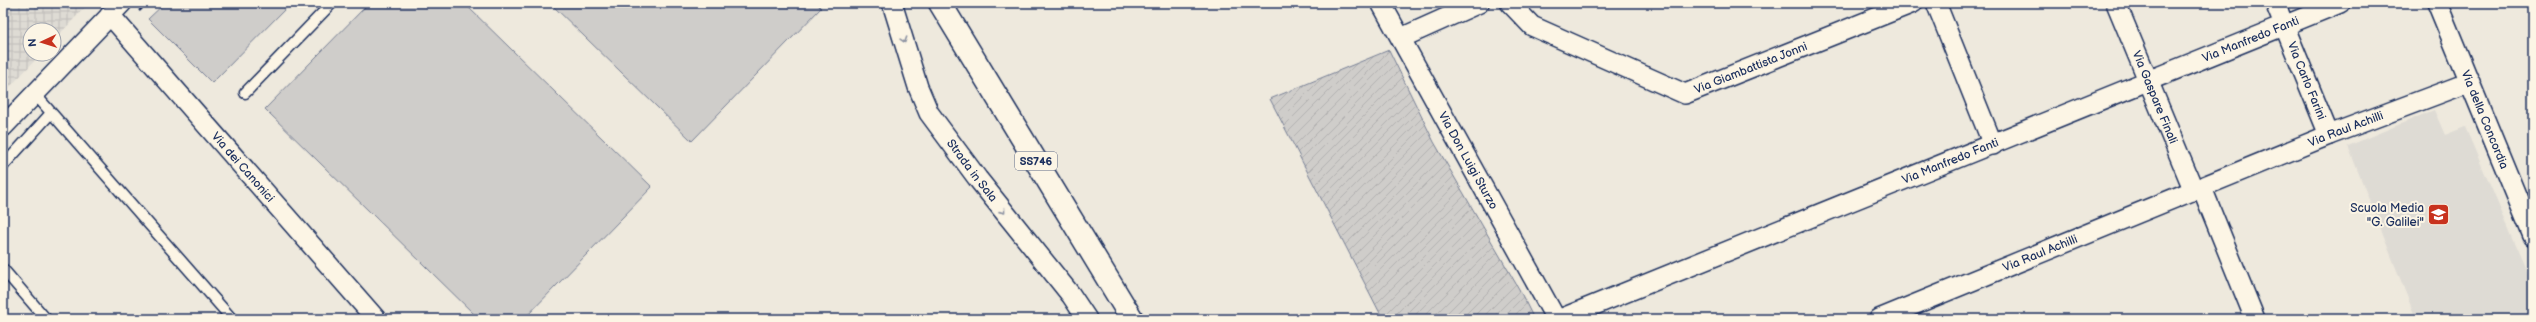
<svg xmlns="http://www.w3.org/2000/svg" width="2536" height="322" font-family="'Balsamiq Sans',sans-serif">
  <style>
    .built { fill: #dedbd4 }
    .industrial { fill: url(#industrial-grid) }
    .green { fill: #cfcdca; stroke: #757e94 }
    .garden { fill: url(#garden-furrows); stroke: #757e94 }
    .lines { fill: none; stroke-linecap: round; stroke-linejoin: round }
    .service-casing { stroke: #1b2f5e; stroke-width: 13 }
    .minor-casing { stroke: #1b2f5e; stroke-width: 22 }
    .primary-casing { stroke: #1b2f5e; stroke-width: 25 }
    .path { stroke: #1b2f5e; stroke-width: 2.5; stroke-dasharray: 4 3; stroke-linecap: butt }
    .service { stroke: #fcf5e5; stroke-width: 10 }
    .minor { stroke: #fcf5e5; stroke-width: 19 }
    .primary { stroke: #fcf5e5; stroke-width: 22 }
    .oneway { stroke: #8c92a2 }
    .labels { text-anchor: middle; stroke-width: 4; stroke-linejoin: round; paint-order: stroke }
    .shield { fill: #fcf5e5; stroke: #5e6a86; stroke-width: 1 }
    .shield-label { font-size: 11px; font-weight: bold; fill: #1b2f5e }
    .street-label { font-size: 12px; fill: #1b2f5e; stroke: #fcf5e5 }
    .poi-label { font-size: 12px; fill: #1b2f5e; stroke: #fcf5e5; text-anchor: end }
  </style>
  <defs>
    <pattern id="industrial-grid" width="8" height="8" patternUnits="userSpaceOnUse"><rect width="8" height="8" fill="#dedbd4"/><path d="M0 4h8M4 0v8" fill="none" stroke="#bebcb8"/></pattern>
    <pattern id="garden-furrows" width="10" height="10" patternUnits="userSpaceOnUse"><rect width="10" height="10" fill="#cfcdca"/><path d="M-1 1l2-2M0 10L10 0M9 11l2-2" fill="none" stroke="#b1b0b0"/></pattern>
  </defs>
  <rect width="100%" height="100%" fill="#eee9dd"/>
  <filter id="ink" filterUnits="userSpaceOnUse"><feTurbulence type="fractalNoise" baseFrequency=".025" numOctaves="2"/><feDisplacementMap in="SourceGraphic" scale="8" xChannelSelector="R" yChannelSelector="G"/><feConvolveMatrix kernelMatrix="1 2 1 2 8 2 1 2 1" color-interpolation-filters="sRGB"/></filter>
  <g filter="url(#ink)">
    <path class="built" d="M2434 110 2445 135 2465 127 2533 285V319H2416L2348 146Z"/>
    <path class="industrial" d="M3 3H89L54 40V30H30V54H41L3 94Z"/>
    <path class="green" d="M165 3H291L212 83 148 19Z
      M369 3H464L652 187 524 319H479L265 109Z
      M550 3H816L821 8 692 141Z"/>
    <path class="garden" d="M1389 50 1434 142 1519 289 1534 319H1383L1270 99Z"/>
    <g class="lines">
      <defs>
        <path id="service" d="M34 93 232 319
          M245 93 332 3
          M3 166 51 113
          M3 269 46 319"/>
        <g id="minor">
          <path id="s1" d="M892 3 918 87 929 113 978 179 1071 295 1087 319"/>
          <path id="s2" d="M1381 3 1556 319"/>
          <path id="s3" d="M1510 3 1532 26 1685 94 1913 3"/>
          <path d="M1936 3 1993 145"/>
          <path id="s4" d="M2116 3 2194 191"/>
          <path id="s5" d="M2275 3 2329 135"/>
          <path id="s6" d="M2437 3 2533 236"/>
          <path id="s7" d="M110 15 376 319"/>
          <path d="M1401 38 1479 3"/>
          <path d="M3 127 122 3"/>
          <path d="M2202 188 2255 319"/>
          <path id="s8" d="M1560 319 2340 3"/>
          <path id="s9" d="M1879 319 2329 135 2470 82"/>
        </g>
        <path id="primary" d="M940 3 1132 319"/>
      </defs>
      <use href="#service" class="service-casing"/>
      <use href="#minor" class="minor-casing"/>
      <use href="#primary" class="primary-casing"/>
      <path class="path" d="M139 11 148 3"/>
      <use href="#service" class="service"/>
      <use href="#minor" class="minor"/>
      <use href="#primary" class="primary"/>
    </g>
    <defs><path id="oneway-chevron" d="M-2-3.5L2.5 0L-2 3.5" fill="none" stroke-width="1.6" stroke-linecap="round" stroke-linejoin="round"/></defs>
    <g class="oneway">
      <use href="#oneway-chevron" transform="translate(904 40) rotate(72)"/>
      <use href="#oneway-chevron" transform="translate(1003 211) rotate(51)"/>
    </g>
  </g>
  <defs>
    <symbol id="school-square" viewBox="-11 -11 22 22"><rect x="-9" y="-9" width="18" height="18" rx="4" fill="#c8321e" stroke="#fcf5e5"/><path d="M0-5L7-2L0 1L-7-2ZM-4 1L0 2.5L4 1V4Q0 6-4 4Z" fill="#fff"/></symbol>
  </defs>
  <g fill-rule="evenodd">
    <use href="#school-square" x="2426" y="202" width="25" height="25"/>
  </g>
  <g class="labels">
    <rect class="shield" x="1015" y="152" width="42" height="18" rx="3"/>
    <g class="shield-label">
      <text x="1036" y="165">SS746</text>
    </g>
    <g class="street-label">
      <text dy="4" stroke="none"><textPath href="#s8" startOffset="745">Via Manfredo Fanti</textPath></text>
      <text dy="4" stroke="none"><textPath href="#s3" startOffset="270">Via Giambattista Jonni</textPath></text>
      <text dy="4" stroke="none"><textPath href="#s5" startOffset="84">Via Carlo Farini</textPath></text>
      <text dy="4" stroke="none"><textPath href="#s4" startOffset="102">Via Gaspare Finali</textPath></text>
      <text dy="4" stroke="none"><textPath href="#s6" startOffset="126">Via della Concordia</textPath></text>
      <text dy="4" stroke="none"><textPath href="#s9" startOffset="504">Via Raul Achilli</textPath></text>
      <text dy="4" stroke="none"><textPath href="#s2" startOffset="180">Via Don Luigi Sturzo</textPath></text>
      <text dy="4" stroke="none"><textPath href="#s8" startOffset="421">Via Manfredo Fanti</textPath></text>
      <text dy="4" stroke="none"><textPath href="#s7" startOffset="202">Via dei Canonici</textPath></text>
      <text dy="4" stroke="none"><textPath href="#s1" startOffset="188">Strada in Sala</textPath></text>
      <text dy="4" stroke="none"><textPath href="#s9" startOffset="174">Via Raul Achilli</textPath></text>
    </g>
    <g class="poi-label">
      <text x="2424" y="212">Scuola Media<tspan x="2424" dy="14">"G. Galilei"</tspan></text>
    </g>
  </g>
  <rect width="2536" height="322" fill="none" stroke="#fcf5e5" stroke-width="16"/>
  <rect x="8" y="8" width="2520" height="306" fill="none" stroke="#1b2f5e" stroke-width="1.5" filter="url(#ink)"/>
  <g transform="translate(42 42) rotate(266)"><circle r="19" fill="#fcf5e5" stroke="#a2a6af"/>
  <path d="M0-3L7 15L0 10L-7 15Z" fill="#c8321e"/>
  <text y="-6" font-size="11" font-weight="bold" text-anchor="middle" fill="#1b2f5e">N</text>
  </g>
</svg>
